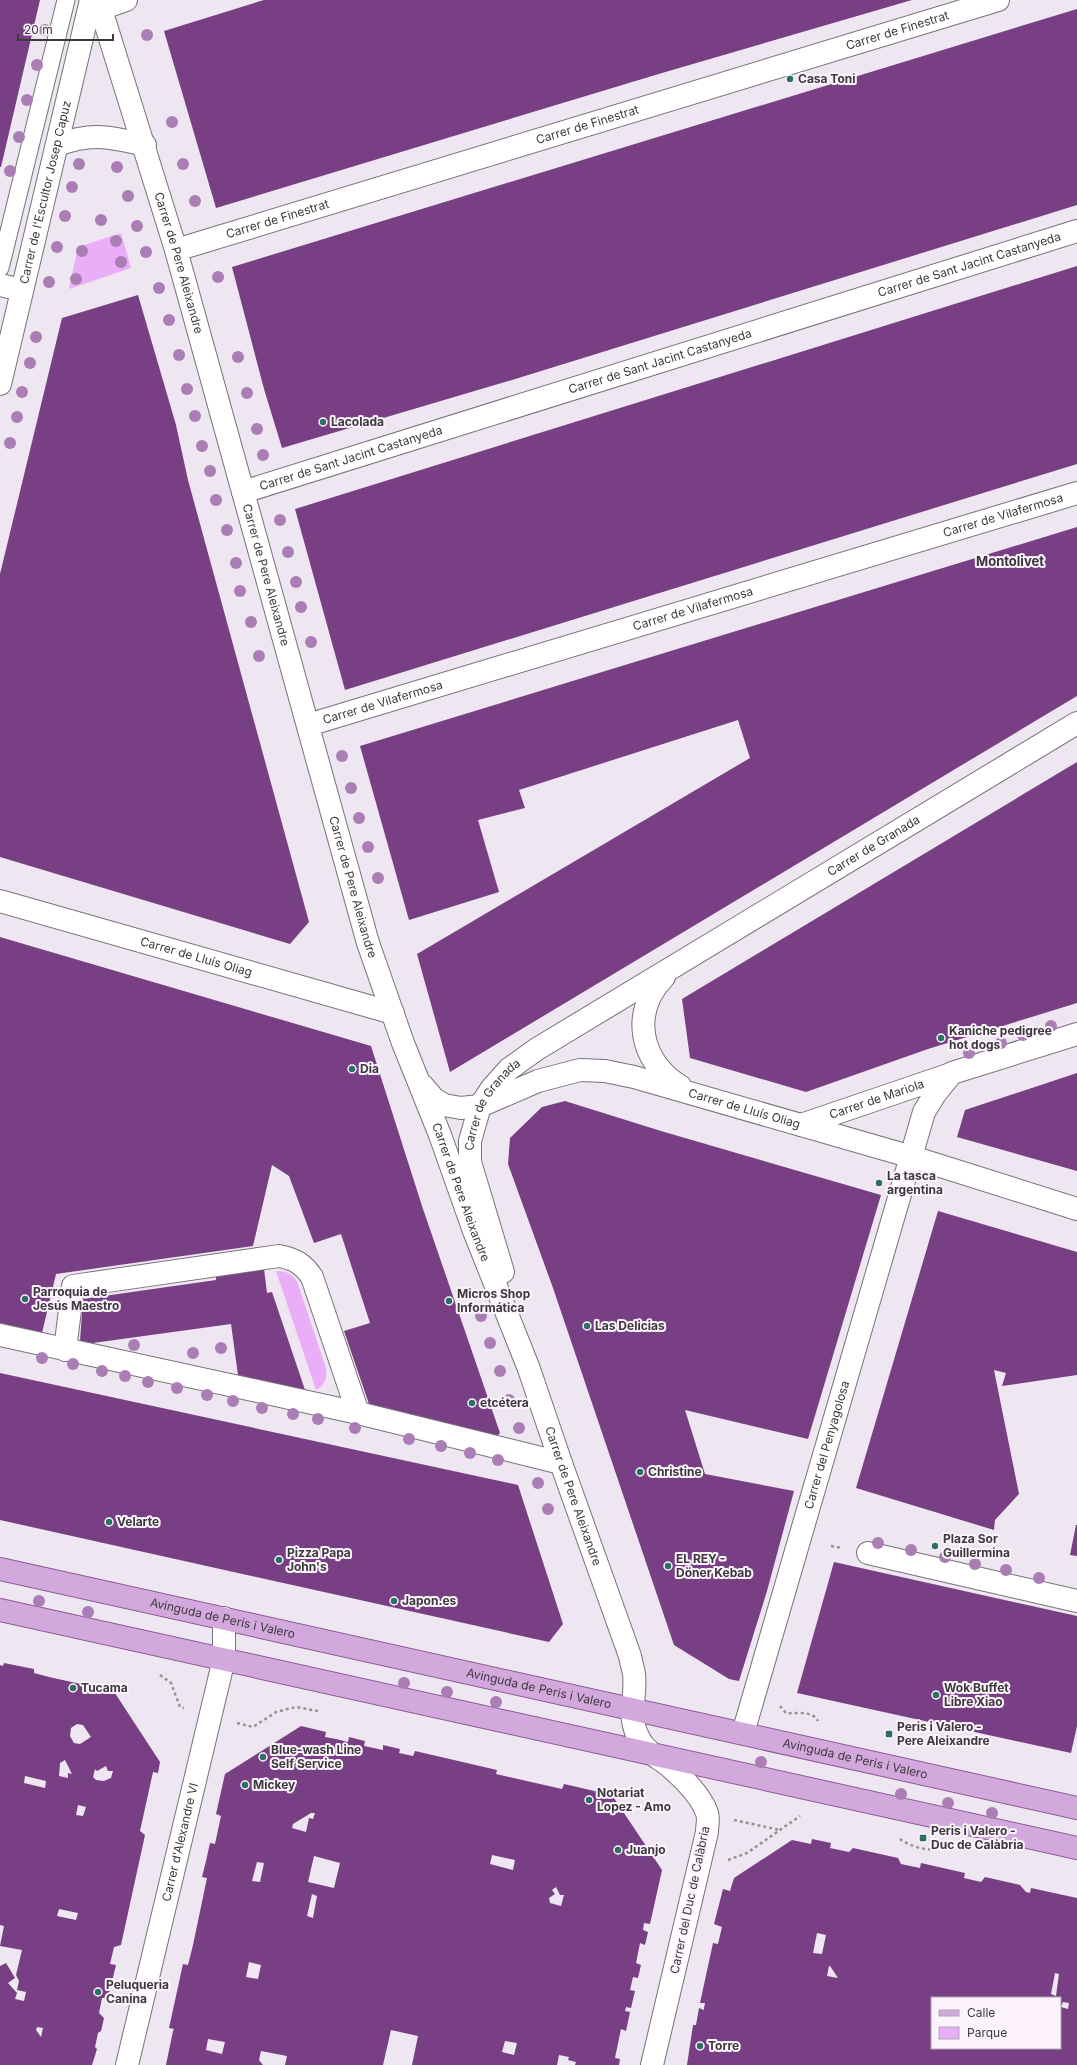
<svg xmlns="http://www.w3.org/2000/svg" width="1077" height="2065" font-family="Inter,sans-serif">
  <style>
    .green { fill: #eaadf7 }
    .building { fill: #783f84; fill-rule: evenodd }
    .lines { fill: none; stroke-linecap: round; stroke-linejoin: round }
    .lane-casing { stroke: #787179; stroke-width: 19 }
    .street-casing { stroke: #787179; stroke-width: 24 }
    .secondary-casing { stroke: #787179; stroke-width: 24 }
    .primary-casing { stroke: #8b5b95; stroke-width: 24 }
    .path { stroke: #969198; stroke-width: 2.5; stroke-dasharray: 3 3; stroke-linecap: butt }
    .lane { stroke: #fff; stroke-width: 17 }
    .street { stroke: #fff; stroke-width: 22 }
    .secondary { stroke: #fff; stroke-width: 22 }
    .primary { stroke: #d3a8dc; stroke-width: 22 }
    .tree { fill: #aa7eb4 }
    .poi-dot { fill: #2b7063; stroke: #fcf3fd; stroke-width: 1.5 }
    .labels { text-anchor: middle; stroke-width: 4; stroke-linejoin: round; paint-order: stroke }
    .street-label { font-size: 12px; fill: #3c393d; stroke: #fcf3fd }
    .poi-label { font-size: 12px; font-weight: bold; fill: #3c393d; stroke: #fcf3fd; text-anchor: start }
    .neighbourhood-label { font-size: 13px; font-weight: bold; fill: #3b353c; stroke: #fcf3fd }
  </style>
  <rect width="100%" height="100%" fill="#eee6f0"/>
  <path class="green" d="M121 233 131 268 69 289 78 247Z
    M276 1271C286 1271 291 1273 297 1281L326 1368C327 1379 325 1385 316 1390Z"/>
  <path class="building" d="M0 0H40L1 167H0Z
    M264 0H912L662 73 216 208 164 31Z
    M1077 9V205L512 380 282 448 264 389 232 267Z
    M1077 266V464L345 690 295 509Z
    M138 295 176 425 188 480 309 922 290 944 0 857V574L62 318Z
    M1077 527V696L450 1072 417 954 750 758 738 720 519 790 525 808 478 820 499 892 409 920 360 746Z
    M1077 762V1003L928 1049 806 1092 690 1058 682 999Z
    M0 937 371 1046 422 1206 500 1433 497 1436 369 1404 344 1331 370 1323 341 1234 314 1243 289 1176 272 1165 253 1246 56 1274 42 1333 0 1323Z
    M1077 1073V1171L957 1137 965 1110Z
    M565 1101 661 1131 881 1195 808 1439 685 1410 705 1474 794 1491 767 1591 739 1681 729 1679 674 1645 553 1288 508 1164 510 1138 542 1107Z
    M938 1211 1077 1252V1375L1002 1386 1006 1373 994 1370 1019 1494 995 1520 994 1530 856 1488Z
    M264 1269 267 1293 272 1292 305 1390 238 1375 231 1324 93 1343 80 1341 83 1299 216 1280V1276Z
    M0 1373 518 1485 563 1624 549 1642 0 1520Z
    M1076 1525H1077V1556L1070 1555Z
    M834 1562 1077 1616V1726L1071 1753 797 1693Z
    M4 1663 34 1669V1673L49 1677 99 1688 101 1684 111 1687 160 1762 158 1773 153 1772 140 1831 145 1835 121 1945 114 1947 110 1964 116 1965 108 1998H102L99 2013 104 2018 101 2031 98 2033 95 2047 97 2049 92 2065H0V1966L6 1963 15 1978 8 1983 17 1993 15 1999 24 2001 26 1992 17 1990 19 1981 16 1975 22 1950 0 1946 4 1926 0 1925V1665L3 1666ZM77 1724 83 1725 91 1737 80 1744 74 1743 70 1736 71 1728ZM65 1760 72 1774 68 1773V1778L59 1776 60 1763ZM106 1766 108 1771H113L111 1778 104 1781 96 1780 93 1777 95 1769 97 1771ZM25 1776 46 1781 45 1788 24 1783ZM78 1805 86 1807 83 1816 76 1815ZM59 1909 78 1913 76 1920 57 1916ZM37 2027 43 2028 41 2037 36 2030Z
    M301 1726 326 1732 325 1737 336 1739 348 1742 349 1737 365 1741 364 1746 383 1750V1745L400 1749 399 1753 413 1756 415 1751 497 1770 496 1774 562 1789 564 1784 612 1795 662 1870 650 1924 644 1923 643 1930 648 1932 645 1945 640 1943 636 1963 641 1965 638 1978 633 1977 630 1990 635 1991 631 2008 626 2007 625 2011 630 2012 626 2031 621 2029 615 2058 620 2059 619 2065H575L576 2062 568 2060 569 2057 559 2055 557 2065H412L418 2036 391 2030 383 2065H285L287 2056 261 2051 259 2060 263 2065H166L173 2031 174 2029 169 2028 183 1964 188 1965 193 1945 207 1878 202 1877 206 1861 210 1843 215 1844 221 1816 216 1814 225 1774ZM311 1813H315L313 1819 309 1818 306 1832 292 1828 293 1824ZM492 1855 515 1860 513 1870 490 1864ZM314 1856 340 1863 334 1888 308 1882ZM257 1862 264 1863 260 1882 252 1881ZM556 1887 560 1895H564L561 1906 550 1903 549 1898 555 1894 552 1890ZM312 1894 317 1896 313 1918 307 1916ZM249 1962 261 1965 258 1979 246 1977ZM208 2039 225 2042 222 2054 206 2050ZM505 2041 517 2043 514 2055 502 2052Z
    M812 1839 831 1843 830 1848 849 1852 853 1848 898 1858 901 1864 920 1868 921 1863 965 1873 964 1878 981 1882 985 1877 1020 1885 1026 1892 1030 1893 1031 1888 1077 1898V2065H687L693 2025H696L699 2008 704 2010V2008L705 2003H700L713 1943 718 1944 722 1927 714 1924 723 1889 730 1891 734 1878 792 1840 811 1844ZM817 1933 826 1935 822 1954 813 1953ZM829 1966H830L838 1978 827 1976ZM1055 1973 1059 1974 1056 1996 1051 1994ZM932 1998H1060V2048H932ZM1063 2002 1069 2003 1068 2009 1061 2007Z"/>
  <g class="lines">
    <defs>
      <path id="lane" d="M0 268 66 0"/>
      <g id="street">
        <path id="s1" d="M98 0 176 250 368 943 403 1043 440 1135 474 1231 529 1369 561 1463 630 1656C631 1662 633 1668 634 1674 637 1700 625 1716 641 1742 648 1753 659 1758 669 1766 683 1778 701 1796 707 1813 709 1818 707 1826 707 1832L652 2065"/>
        <path d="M101 9 126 0"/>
        <path d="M57 145C93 132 109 137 145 145"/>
        <path id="s2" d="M176 250 998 0"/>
        <path d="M0 285 22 290"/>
        <path id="s3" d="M243 492 1077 231"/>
        <path id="s4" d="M308 725 1077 493"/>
        <path id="s5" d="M0 901 393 1013"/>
        <path d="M664 977C630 1012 640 1062 680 1086"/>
        <path id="s6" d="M423 1086 434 1099 444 1105 461 1108 480 1106 538 1081 580 1070 605 1071 634 1077 912 1157 1077 1209"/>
        <path id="s7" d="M801 1125 951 1074"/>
        <path id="s8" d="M503 1272 470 1162V1141L480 1106 492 1088 509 1069 537 1049 1077 723"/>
        <path d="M0 1335 358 1413 561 1463"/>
        <path d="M65 1350 73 1286 279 1256C295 1259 303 1264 312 1277L358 1413"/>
        <path d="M868 1553 1077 1601"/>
        <path id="s9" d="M743 1733 924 1112 935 1094 952 1073 1077 1034"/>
        <path id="s10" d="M127 2065 224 1659V1618"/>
      </g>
      <g id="secondary">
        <path id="s11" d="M0 384 91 0"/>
      </g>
      <g id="primary">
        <path id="s12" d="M0 1569 1077 1808"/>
        <path d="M0 1610 1077 1848"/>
      </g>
    </defs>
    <use href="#lane" class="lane-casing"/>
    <use href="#street" class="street-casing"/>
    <use href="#secondary" class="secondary-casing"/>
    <use href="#primary" class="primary-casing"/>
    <path class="path" d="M831 1546 842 1548
      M160 1675 171 1683 180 1707 184 1708
      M780 1706 786 1713C797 1714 812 1710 818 1721
      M237 1723 253 1727 276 1712 296 1707 318 1711
      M734 1820 780 1830
      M900 1839C911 1847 929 1852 942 1848
      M728 1860 747 1853 800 1816"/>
    <use href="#lane" class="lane"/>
    <use href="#street" class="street"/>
    <use href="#secondary" class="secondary"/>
    <use href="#primary" class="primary"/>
  </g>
  <g class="tree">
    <circle cx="45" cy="30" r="6"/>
    <circle cx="147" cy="35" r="6"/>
    <circle cx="37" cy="65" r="6"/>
    <circle cx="27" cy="100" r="6"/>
    <circle cx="172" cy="122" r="6"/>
    <circle cx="19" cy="137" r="6"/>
    <circle cx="79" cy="164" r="6"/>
    <circle cx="183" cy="164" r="6"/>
    <circle cx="117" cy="167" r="6"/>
    <circle cx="10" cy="171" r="6"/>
    <circle cx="72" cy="187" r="6"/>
    <circle cx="128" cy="196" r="6"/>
    <circle cx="195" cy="201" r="6"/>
    <circle cx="65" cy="216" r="6"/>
    <circle cx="101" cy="220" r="6"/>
    <circle cx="137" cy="226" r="6"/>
    <circle cx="116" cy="241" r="6"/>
    <circle cx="57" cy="247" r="6"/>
    <circle cx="82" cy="251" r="6"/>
    <circle cx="146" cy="252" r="6"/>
    <circle cx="121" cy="262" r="6"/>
    <circle cx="218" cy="277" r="6"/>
    <circle cx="76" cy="279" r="6"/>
    <circle cx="49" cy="282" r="6"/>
    <circle cx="159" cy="288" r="6"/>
    <circle cx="169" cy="320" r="6"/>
    <circle cx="36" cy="337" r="6"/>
    <circle cx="179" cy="355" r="6"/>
    <circle cx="238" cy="357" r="6"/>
    <circle cx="30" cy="363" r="6"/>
    <circle cx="187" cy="389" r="6"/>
    <circle cx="22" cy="392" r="6"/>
    <circle cx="247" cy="393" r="6"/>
    <circle cx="195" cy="416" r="6"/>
    <circle cx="17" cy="417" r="6"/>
    <circle cx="257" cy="429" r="6"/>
    <circle cx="10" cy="443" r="6"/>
    <circle cx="202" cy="446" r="6"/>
    <circle cx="263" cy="455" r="6"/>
    <circle cx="210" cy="471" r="6"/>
    <circle cx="216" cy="500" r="6"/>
    <circle cx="280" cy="520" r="6"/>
    <circle cx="227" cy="530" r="6"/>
    <circle cx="288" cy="552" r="6"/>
    <circle cx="236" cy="563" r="6"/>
    <circle cx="296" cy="582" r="6"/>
    <circle cx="240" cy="591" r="6"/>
    <circle cx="301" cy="607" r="6"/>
    <circle cx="251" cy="622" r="6"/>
    <circle cx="311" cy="642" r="6"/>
    <circle cx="259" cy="656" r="6"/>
    <circle cx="342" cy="756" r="6"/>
    <circle cx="351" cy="788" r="6"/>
    <circle cx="359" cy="818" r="6"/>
    <circle cx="368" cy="847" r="6"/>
    <circle cx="378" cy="878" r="6"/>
    <circle cx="1051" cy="1026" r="6"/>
    <circle cx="1023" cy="1035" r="6"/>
    <circle cx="1001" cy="1043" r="6"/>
    <circle cx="969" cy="1053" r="6"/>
    <circle cx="481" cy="1316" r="6"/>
    <circle cx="490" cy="1343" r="6"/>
    <circle cx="134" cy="1345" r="6"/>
    <circle cx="221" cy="1348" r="6"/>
    <circle cx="193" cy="1353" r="6"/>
    <circle cx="42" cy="1358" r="6"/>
    <circle cx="73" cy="1364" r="6"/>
    <circle cx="102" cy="1371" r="6"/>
    <circle cx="500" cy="1371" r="6"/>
    <circle cx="125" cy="1376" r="6"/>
    <circle cx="148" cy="1382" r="6"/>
    <circle cx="177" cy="1388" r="6"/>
    <circle cx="207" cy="1395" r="6"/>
    <circle cx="509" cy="1400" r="6"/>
    <circle cx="233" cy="1401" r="6"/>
    <circle cx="262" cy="1408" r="6"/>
    <circle cx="293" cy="1414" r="6"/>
    <circle cx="318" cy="1419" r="6"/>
    <circle cx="355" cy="1428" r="6"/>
    <circle cx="519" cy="1428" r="6"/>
    <circle cx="409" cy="1439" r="6"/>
    <circle cx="441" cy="1446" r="6"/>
    <circle cx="470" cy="1453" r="6"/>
    <circle cx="498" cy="1460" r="6"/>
    <circle cx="538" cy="1483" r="6"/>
    <circle cx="548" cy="1509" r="6"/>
    <circle cx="878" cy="1543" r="6"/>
    <circle cx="911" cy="1550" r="6"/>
    <circle cx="945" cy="1557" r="6"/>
    <circle cx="975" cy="1564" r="6"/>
    <circle cx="1006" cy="1570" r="6"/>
    <circle cx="1039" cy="1578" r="6"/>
    <circle cx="39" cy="1601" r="6"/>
    <circle cx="88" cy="1612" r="6"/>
    <circle cx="404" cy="1683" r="6"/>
    <circle cx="447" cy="1692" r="6"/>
    <circle cx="496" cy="1702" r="6"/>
    <circle cx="761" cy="1762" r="6"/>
    <circle cx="901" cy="1794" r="6"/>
    <circle cx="948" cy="1803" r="6"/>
    <circle cx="992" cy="1813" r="6"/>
  </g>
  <g class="poi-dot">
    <circle cx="790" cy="79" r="4"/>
    <circle cx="323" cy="422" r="4"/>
    <circle cx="941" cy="1038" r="4"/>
    <circle cx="352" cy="1069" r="4"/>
    <circle cx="879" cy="1183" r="4"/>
    <circle cx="25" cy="1299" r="4"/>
    <circle cx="449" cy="1301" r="4"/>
    <circle cx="587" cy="1326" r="4"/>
    <circle cx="472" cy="1403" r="4"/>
    <circle cx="640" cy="1472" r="4"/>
    <circle cx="109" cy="1522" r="4"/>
    <circle cx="935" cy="1546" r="4"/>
    <circle cx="279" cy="1560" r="4"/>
    <circle cx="668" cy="1566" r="4"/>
    <circle cx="394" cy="1601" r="4"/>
    <circle cx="73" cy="1688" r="4"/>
    <circle cx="936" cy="1695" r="4"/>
    <rect x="885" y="1730" width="8" height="8" rx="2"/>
    <circle cx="263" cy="1757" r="4"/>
    <circle cx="245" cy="1785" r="4"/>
    <circle cx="589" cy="1800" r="4"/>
    <rect x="919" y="1834" width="8" height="8" rx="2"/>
    <circle cx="618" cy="1850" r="4"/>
    <circle cx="98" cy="1992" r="4"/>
    <circle cx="700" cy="2046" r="4"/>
  </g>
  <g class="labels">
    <g class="street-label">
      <text dy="4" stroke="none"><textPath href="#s2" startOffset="754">Carrer de Finestrat</textPath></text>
      <text dy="4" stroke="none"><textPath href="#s2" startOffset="430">Carrer de Finestrat</textPath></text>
      <text dy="4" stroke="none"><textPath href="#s11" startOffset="197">Carrer de l'Escultor Josep Capuz</textPath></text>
      <text dy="4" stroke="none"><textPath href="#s2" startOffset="106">Carrer de Finestrat</textPath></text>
      <text dy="4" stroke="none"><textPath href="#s1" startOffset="275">Carrer de Pere Aleixandre</textPath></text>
      <text dy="4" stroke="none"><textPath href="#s3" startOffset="761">Carrer de Sant Jacint Castanyeda</textPath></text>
      <text dy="4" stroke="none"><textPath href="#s3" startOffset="437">Carrer de Sant Jacint Castanyeda</textPath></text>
      <text dy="4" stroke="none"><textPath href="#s3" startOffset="113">Carrer de Sant Jacint Castanyeda</textPath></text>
      <text dy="4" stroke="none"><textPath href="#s4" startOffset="726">Carrer de Vilafermosa</textPath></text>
      <text dy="4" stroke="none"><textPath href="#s1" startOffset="599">Carrer de Pere Aleixandre</textPath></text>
      <text dy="4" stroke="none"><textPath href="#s4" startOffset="402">Carrer de Vilafermosa</textPath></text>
      <text dy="4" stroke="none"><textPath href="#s4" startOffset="78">Carrer de Vilafermosa</textPath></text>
      <text dy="4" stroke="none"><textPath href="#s8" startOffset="647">Carrer de Granada</textPath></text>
      <text dy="4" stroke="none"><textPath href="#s1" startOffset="923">Carrer de Pere Aleixandre</textPath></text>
      <text dy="4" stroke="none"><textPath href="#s5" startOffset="204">Carrer de Lluís Oliag</textPath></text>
      <text dy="4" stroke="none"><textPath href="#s7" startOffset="80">Carrer de Mariola</textPath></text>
      <text dy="4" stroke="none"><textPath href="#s8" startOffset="179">Carrer de Granada</textPath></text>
      <text dy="4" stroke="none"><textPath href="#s6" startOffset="341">Carrer de Lluís Oliag</textPath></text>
      <text dy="4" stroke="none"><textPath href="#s1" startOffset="1247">Carrer de Pere Aleixandre</textPath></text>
      <text dy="4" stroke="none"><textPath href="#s9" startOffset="300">Carrer del Penyagolosa</textPath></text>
      <text dy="4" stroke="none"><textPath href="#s1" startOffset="1571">Carrer de Pere Aleixandre</textPath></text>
      <text dy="4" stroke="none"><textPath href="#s12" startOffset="228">Avinguda de Peris i Valero</textPath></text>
      <text dy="4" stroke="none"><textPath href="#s12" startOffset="552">Avinguda de Peris i Valero</textPath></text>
      <text dy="4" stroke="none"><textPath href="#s12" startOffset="876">Avinguda de Peris i Valero</textPath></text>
      <text dy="4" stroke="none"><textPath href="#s10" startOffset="229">Carrer d'Alexandre VI</textPath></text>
      <text transform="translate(690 1900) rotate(-78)" y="4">Carrer del Duc de Calàbria</text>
    </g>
    <g class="poi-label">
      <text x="798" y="83">Casa Toni</text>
      <text x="331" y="426">Lacolada</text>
      <text x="949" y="1035">Kaniche pedigree<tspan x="949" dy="14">hot dogs</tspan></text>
      <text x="360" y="1073">Dia</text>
      <text x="887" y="1180">La tasca<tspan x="887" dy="14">argentina</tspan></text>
      <text x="33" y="1296">Parroquia de<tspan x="33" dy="14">Jesús Maestro</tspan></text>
      <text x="457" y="1298">Micros Shop<tspan x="457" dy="14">Informática</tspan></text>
      <text x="595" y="1330">Las Delicias</text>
      <text x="480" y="1407">etcétera</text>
      <text x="648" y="1476">Christine</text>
      <text x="117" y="1526">Velarte</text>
      <text x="943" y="1543">Plaza Sor<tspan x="943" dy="14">Guillermina</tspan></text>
      <text x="287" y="1557">Pizza Papa<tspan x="287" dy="14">John's</tspan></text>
      <text x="676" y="1563">EL REY -<tspan x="676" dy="14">Döner Kebab</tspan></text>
      <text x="402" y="1605">Japon.es</text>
      <text x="81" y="1692">Tucama</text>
      <text x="944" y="1692">Wok Buffet<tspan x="944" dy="14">Libre Xiao</tspan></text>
      <text x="897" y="1731">Peris i Valero -<tspan x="897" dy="14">Pere Aleixandre</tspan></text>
      <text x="271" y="1754">Blue-wash Line<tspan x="271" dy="14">Self Service</tspan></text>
      <text x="253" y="1789">Mickey</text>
      <text x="597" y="1797">Notariat<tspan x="597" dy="14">Lopez - Amo</tspan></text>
      <text x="931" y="1835">Peris i Valero -<tspan x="931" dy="14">Duc de Calàbria</tspan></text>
      <text x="626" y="1854">Juanjo</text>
      <text x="106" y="1989">Peluqueria<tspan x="106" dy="14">Canina</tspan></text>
      <text x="708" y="2050">Torre</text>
    </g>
    <g class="neighbourhood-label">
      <text x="1010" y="566">Montolivet</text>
    </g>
  </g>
  <rect x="931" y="1997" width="130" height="52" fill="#fcf3fd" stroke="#afa9b0"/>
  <rect x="939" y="2010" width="20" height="6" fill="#d3a8dc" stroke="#afa9b0"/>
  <text x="967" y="2017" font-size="12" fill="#3c393d">Calle</text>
  <rect x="939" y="2027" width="20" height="12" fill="#eaadf7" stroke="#afa9b0"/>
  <text x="967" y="2037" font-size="12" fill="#3c393d">Parque</text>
  <path d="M18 34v6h95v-6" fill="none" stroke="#3c393d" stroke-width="2"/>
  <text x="24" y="34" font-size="12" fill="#3c393d" stroke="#fcf3fd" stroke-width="3" paint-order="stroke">20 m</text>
</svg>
